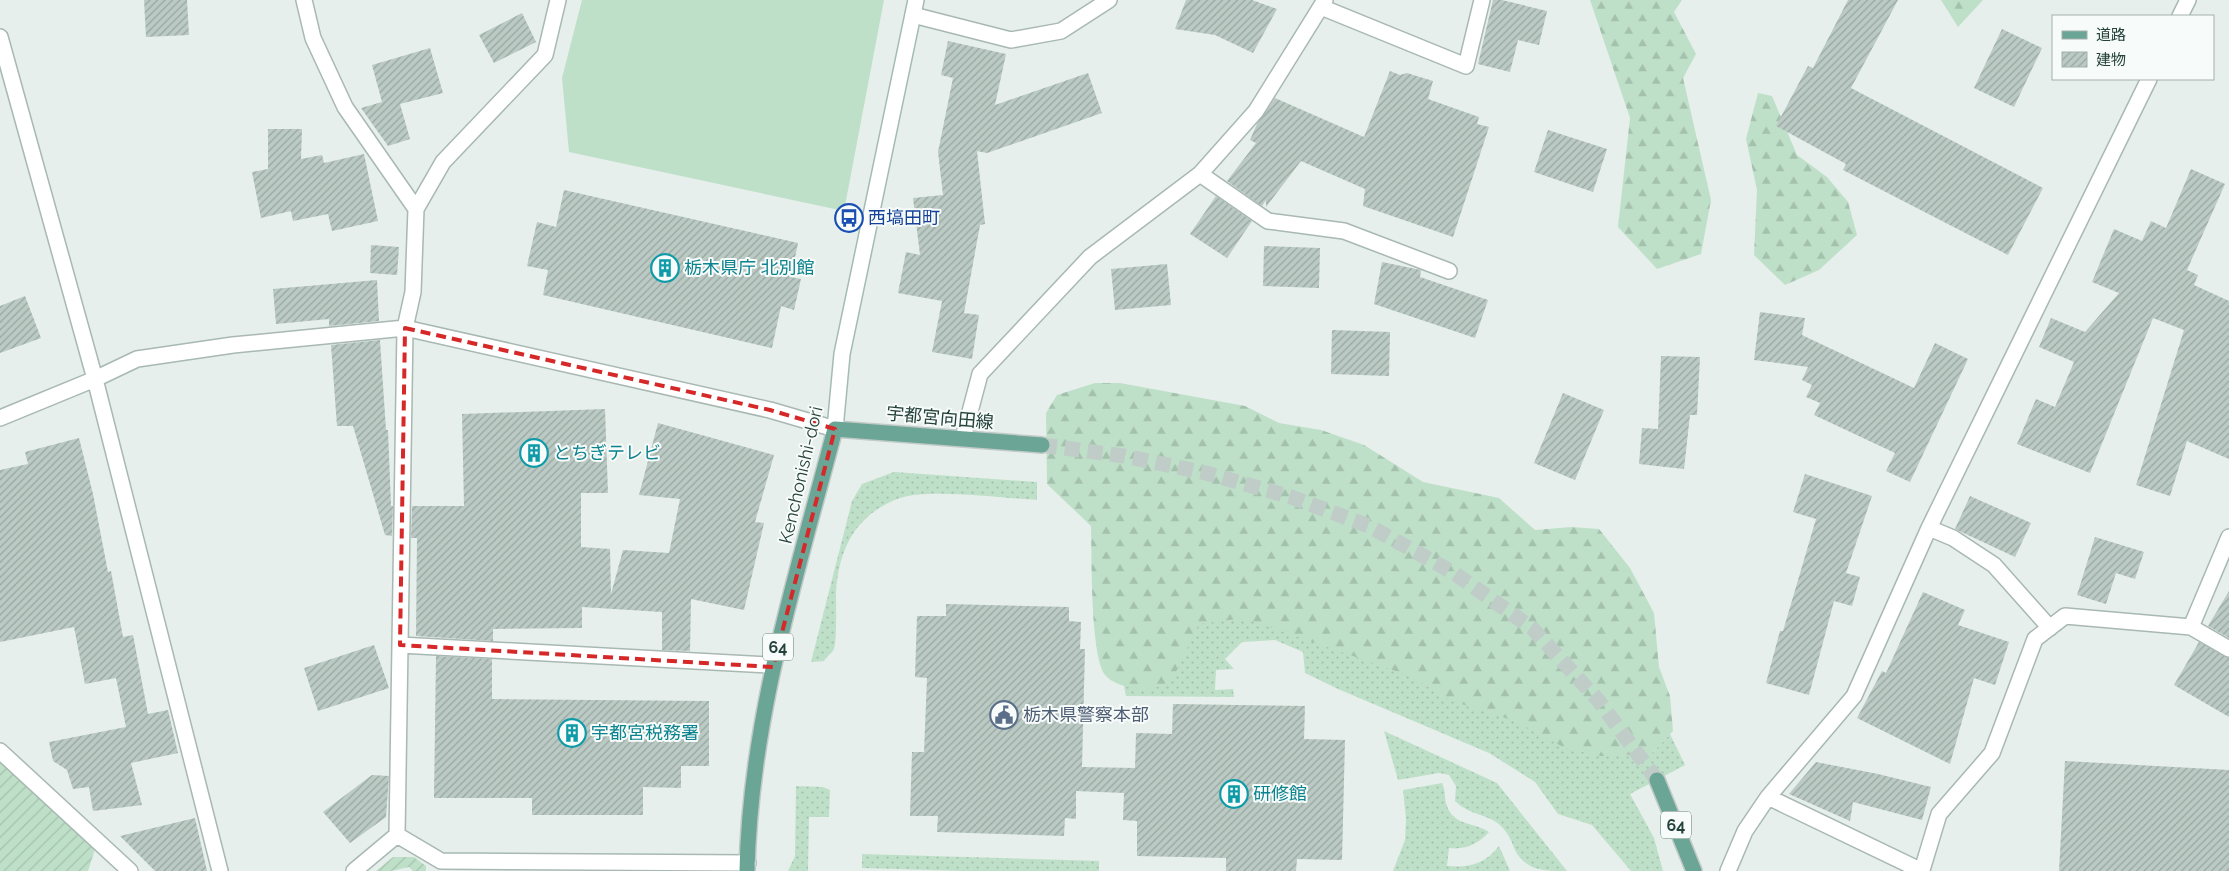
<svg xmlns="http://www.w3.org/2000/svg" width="2229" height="871" font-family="Raleway,'Noto Sans JP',sans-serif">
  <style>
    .grass { fill: url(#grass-dots) }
    .forest { fill: url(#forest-firs) }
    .garden { fill: url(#garden-furrows) }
    .pitch { fill: #bfe0c8 }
    .building { fill: url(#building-hatch) }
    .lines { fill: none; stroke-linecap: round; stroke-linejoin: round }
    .primary-tunnel { stroke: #bfccc8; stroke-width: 15; stroke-dasharray: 15 8; stroke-linecap: butt }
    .street-casing { stroke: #a8b8b2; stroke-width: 18 }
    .secondary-casing { stroke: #a4bbb3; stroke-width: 18 }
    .primary-casing { stroke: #c2cac8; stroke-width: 18 }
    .street { stroke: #fff; stroke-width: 15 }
    .secondary { stroke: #fff; stroke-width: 15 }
    .primary { stroke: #6aa596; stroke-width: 15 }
    .marked { fill: none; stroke: #d62828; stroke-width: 4; stroke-dasharray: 10 6; stroke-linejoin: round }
    .labels { text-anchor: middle; stroke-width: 4; stroke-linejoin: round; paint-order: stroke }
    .shield { fill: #f7fbf9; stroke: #637a73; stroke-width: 1 }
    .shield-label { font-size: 16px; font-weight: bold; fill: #24423a }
    .transit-label { font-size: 18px; fill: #164399; stroke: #f7fbf9; text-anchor: start }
    .culture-label { font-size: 18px; fill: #0d838f; stroke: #f7fbf9; text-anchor: start }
    .street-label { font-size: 18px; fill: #24423a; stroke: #f7fbf9 }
    .service-label { font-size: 18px; fill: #4e5e75; stroke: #f7fbf9; text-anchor: start }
  </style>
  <defs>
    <pattern id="grass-dots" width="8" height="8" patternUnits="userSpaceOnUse" patternTransform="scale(1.25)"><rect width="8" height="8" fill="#bfe0c8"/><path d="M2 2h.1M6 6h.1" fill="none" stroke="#a4c1ad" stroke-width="1.8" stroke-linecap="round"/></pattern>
    <pattern id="forest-firs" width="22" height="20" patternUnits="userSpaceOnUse" patternTransform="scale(1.25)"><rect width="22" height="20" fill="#bfe0c8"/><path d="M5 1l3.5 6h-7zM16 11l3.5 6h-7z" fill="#a4c1ad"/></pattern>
    <pattern id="garden-furrows" width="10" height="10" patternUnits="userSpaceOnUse" patternTransform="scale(1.25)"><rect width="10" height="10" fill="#bfe0c8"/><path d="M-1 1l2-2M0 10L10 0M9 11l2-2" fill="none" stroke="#a4c1ad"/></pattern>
    <pattern id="building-hatch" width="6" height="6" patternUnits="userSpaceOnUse" patternTransform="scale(1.25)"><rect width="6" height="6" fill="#bbcac4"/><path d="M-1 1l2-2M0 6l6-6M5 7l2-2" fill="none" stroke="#98a6a0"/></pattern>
  </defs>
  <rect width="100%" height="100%" fill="#e6efeb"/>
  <path class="grass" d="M894 472 1037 482V500C1003 498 929 488 900 498 856 514 839 548 836 592 836 603 837 641 834 649 832 653 826 657 824 661L811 662 852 501 862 484Z
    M1195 607 1330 623 1651 754 1670 734 1685 765 1630 794 1654 838 1663 871H1631L1592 825 1558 814 1535 782 1489 753 1338 689 1305 673 1303 652 1275 640 1242 642 1225 659 1234 669 1216 670 1215 690 1233 689 1234 697 1126 696 1117 653Z
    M1384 731 1497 783 1567 871C1544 871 1526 871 1515 850 1512 842 1508 833 1502 827 1490 814 1470 816 1455 801L1456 786 1449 775 1439 773 1398 780Z
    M1442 783C1446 791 1444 799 1447 806 1454 826 1474 822 1489 832 1478 844 1466 850 1449 848L1447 866C1469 868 1485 864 1499 846L1510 871H1393L1405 840 1406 819 1403 790Z
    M796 786 823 787 830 790 829 817H809L808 871H788L795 856Z
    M862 854 1099 861V871H962L862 868Z"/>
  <path class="forest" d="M1590 0H1682L1674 12 1696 54 1683 78 1711 200 1701 254 1657 269 1618 227 1630 118Z
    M1941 0H1983L1958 27Z
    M1758 93 1772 96 1797 155 1827 177 1848 202 1857 235 1819 270 1785 285 1754 255 1757 190 1746 139Z
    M1095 383H1120L1245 406 1279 423 1321 430 1364 445 1423 482 1499 498 1535 530 1571 527 1599 529 1630 568 1654 613 1659 667 1670 696 1673 731 1651 754 1601 756 1565 748 1515 721 1452 701 1410 676 1244 618 1199 624C1194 633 1176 674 1172 679 1161 688 1146 691 1132 688 1123 686 1112 683 1105 675 1090 654 1092 556 1091 526L1047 484 1046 413 1057 395Z"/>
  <path class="garden" d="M0 759 96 846 88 871H0Z
    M393 857H414L426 866V871H413L409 867 391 871H376Z"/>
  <path class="pitch" d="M582 0H884L844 211 569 152 562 78Z"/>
  <path class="building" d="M144 0H187L189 35 146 37Z
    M1186 0H1252L1277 9 1253 53 1215 35 1175 29Z
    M1493 0H1502L1547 11 1539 45 1518 40 1510 72 1478 64Z
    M1848 0H1898L1851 88 2043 188 2008 255 1843 170 1846 164 1776 126 1808 66 1813 68Z
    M522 13 536 42 494 63 479 35Z
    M2002 29 2042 48 2014 107 1974 88Z
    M948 41 1006 54 995 105 1088 73 1102 113 987 153 977 151 985 224 980 225 964 313 979 315 972 359 932 352 942 301 898 293 906 252 920 255 913 198 943 195 938 152 953 78 941 75Z
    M430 48 443 93 400 104 410 139 388 146 361 108 382 102 372 65Z
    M1390 71 1400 75 1407 73 1433 81 1428 99 1479 117 1477 124 1489 127 1453 237 1363 206 1365 189 1301 161 1266 207V200L1262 206 1227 181 1256 143 1250 140 1257 124 1275 98 1364 137Z
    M268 129H302L301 159 322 155 324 163 364 154 378 221 332 231 328 214 293 221 291 211 261 218 252 172 268 169Z
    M1548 130 1607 149 1593 192 1534 172Z
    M2191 169 2225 184 2187 270 2198 275 2194 285 2229 301V459L2187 441 2170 496 2136 485 2184 330 2153 318 2090 473 2017 444 2036 399 2055 407 2074 362 2039 347 2051 318 2085 332 2119 293 2092 282 2114 229 2142 241 2151 221 2166 228Z
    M564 190 798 243 791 277 801 279 794 310 781 306 772 348 543 295 548 270 527 266 537 222 556 227Z
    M1216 196 1252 221 1227 258 1190 234Z
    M371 245 399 247 397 275 370 273Z
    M1264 246 1320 248 1319 288 1263 286Z
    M1382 262 1416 269 1421 270 1420 277 1488 300 1475 338 1374 304Z
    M1167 264 1171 305 1115 310 1111 269Z
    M377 280 379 321 329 326V319L276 324 273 289Z
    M25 296 41 338 0 353V306Z
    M1760 312 1805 318 1802 335 1914 388 1935 343 1968 359 1910 482 1886 471 1895 453 1814 415 1820 403 1806 397 1812 385 1802 380 1808 367 1754 360Z
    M1332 330 1390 332 1389 376 1331 374Z
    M380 340 386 430H388L391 506H393L392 536 385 535 353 426H337L331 345Z
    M1661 356 1700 357 1697 415H1690L1684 469 1639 464 1642 428 1658 429Z
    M1563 393 1604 410 1575 480 1534 463Z
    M605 409 608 493H581V547L610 549 611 594 623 550 669 553 680 499 639 495 658 423 774 455 755 522 764 523 744 610 691 599 690 651 662 650V612L582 607V628L493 629V641L416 636 417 538H411L412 506H464L462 414Z
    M79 438 93 494 108 572 111 571 123 637 133 635 148 714 168 710 178 753 131 763 142 805 93 811 89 787 73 789 67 770 53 761 49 742 126 727 116 678 85 684 74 627 0 642V470L28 464 25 452Z
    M1805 474 1872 496 1846 573 1860 577 1852 606 1834 601 1809 695 1766 683 1780 631H1783L1816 519 1793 512Z
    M1970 496 2031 523 2015 557 1955 529Z
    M2095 537 2144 552 2135 579 2116 573 2106 604 2077 595Z
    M2229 591V638L2208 626Z
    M1923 592 1965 610 1958 625 2009 642 1995 685 1974 678 1950 764 1857 718 1882 671 1886 673Z
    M946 604 1069 607V621L1081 622 1080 649H1085L1082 767 1135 768 1136 733 1172 734 1173 704 1305 706 1304 739 1345 740 1342 860 1297 859 1296 871H1226V858L1137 856V821L1123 820 1124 793 1076 791V819L1065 818 1064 836 937 832 938 816H910L912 752H924L927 678 915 677 917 616H946Z
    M2199 642 2229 658V717L2174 685Z
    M374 645 389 688 318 711 304 668Z
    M436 656 492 659V699L709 701V766H681V788L643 787V815H532V798H434Z
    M2065 761 2229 770V871H2059Z
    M1816 762 1878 774 1931 787 1922 820 1853 802 1850 821 1789 794Z
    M372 775 389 776 386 817 350 843 323 812Z
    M195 818 207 871H155L120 836Z"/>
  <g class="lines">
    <path class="primary-tunnel" d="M1042 445 1124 456 1206 473 1291 497 1369 526 1454 573 1532 628 1598 700 1657 780"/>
    <defs>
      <path id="street" d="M304 0 313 38 345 107 416 209 413 292 405 328 397 835
        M1321 7 1466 66 1482 0
        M913 15 1011 40 1061 31 1109 0
        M2180 16 2188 0
        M0 37 95 379 220 871
        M1200 174 1268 221 1344 231 1449 271
        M416 209 443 162 545 55 558 0
        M0 418 95 379 137 359 233 345 405 328 770 410 835 429
        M963 438 980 374 1090 257 1200 174 1256 111 1325 0
        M1929 528 1953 538 1994 565 2050 628
        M2191 627 2229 649
        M400 645 768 665 773 667
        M0 751 130 871
        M1768 797 1922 871
        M1922 870 1939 814 1992 753 2035 639 2065 616 2191 627 2229 537
        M354 871 397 835 441 861 748 863
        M1728 871 1745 831 1768 797 1854 696 1929 528 2149 79"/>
      <path id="secondary" d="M835 429 842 354 916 0"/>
      <path id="primary" d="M1657 780 1694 871
        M747 871C750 719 797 574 835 429L1042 445"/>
    </defs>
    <use href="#street" class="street-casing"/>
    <use href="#secondary" class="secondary-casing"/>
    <use href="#primary" class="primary-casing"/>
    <use href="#street" class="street"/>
    <use href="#secondary" class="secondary"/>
    <use href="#primary" class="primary"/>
  </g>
  <path class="marked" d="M405 328 770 410 835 429 773 667 400 645Z"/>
  <defs>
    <symbol id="bus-ring" viewBox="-11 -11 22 22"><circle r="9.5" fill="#f7fbf9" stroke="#1a4fb4" stroke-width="1.5"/><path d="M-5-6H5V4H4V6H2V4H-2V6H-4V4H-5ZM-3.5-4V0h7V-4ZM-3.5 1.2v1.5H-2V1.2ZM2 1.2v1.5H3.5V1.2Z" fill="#1a4fb4"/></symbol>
    <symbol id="building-ring" viewBox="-11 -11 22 22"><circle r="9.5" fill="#f7fbf9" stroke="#0f9aa8" stroke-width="1.5"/><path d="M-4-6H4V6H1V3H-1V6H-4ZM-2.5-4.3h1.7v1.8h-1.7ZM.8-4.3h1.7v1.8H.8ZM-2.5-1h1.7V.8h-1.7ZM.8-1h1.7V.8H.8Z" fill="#0f9aa8"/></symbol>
    <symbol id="civic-ring" viewBox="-11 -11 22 22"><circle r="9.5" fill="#f7fbf9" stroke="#5c6f8a" stroke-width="1.5"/><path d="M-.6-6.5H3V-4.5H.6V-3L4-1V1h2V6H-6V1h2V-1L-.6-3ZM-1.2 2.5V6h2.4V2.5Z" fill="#5c6f8a"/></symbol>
  </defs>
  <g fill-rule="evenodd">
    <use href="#bus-ring" x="833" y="202" width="32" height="32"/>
    <use href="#building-ring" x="649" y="252" width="32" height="32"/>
    <use href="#building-ring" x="518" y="437" width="32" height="32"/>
    <use href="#civic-ring" x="988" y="699" width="32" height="32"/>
    <use href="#building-ring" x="556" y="717" width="32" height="32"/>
    <use href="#building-ring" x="1218" y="778" width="32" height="32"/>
  </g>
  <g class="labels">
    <g class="shield">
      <rect x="763" y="633.5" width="30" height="27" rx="4"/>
      <rect x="1661" y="811.5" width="30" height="27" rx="4"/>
    </g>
    <g class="shield-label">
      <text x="778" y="653">64</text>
      <text x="1676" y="831">64</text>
    </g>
    <g class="transit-label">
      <text x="868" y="224">西塙田町</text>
    </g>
    <g class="culture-label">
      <text x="684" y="274">栃木県庁 北別館</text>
      <text x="553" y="459">とちぎテレビ</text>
      <text x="591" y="739">宇都宮税務署</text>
      <text x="1253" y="800">研修館</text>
    </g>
    <g class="street-label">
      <text transform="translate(940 418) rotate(5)" y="6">宇都宮向田線</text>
      <text transform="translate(801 475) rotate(-77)" y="6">Kenchonishi-dori</text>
    </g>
    <g class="service-label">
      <text x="1023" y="721">栃木県警察本部</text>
    </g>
  </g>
  <rect x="2052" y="15" width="162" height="65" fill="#f7fbf9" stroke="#a3b1ad"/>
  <rect x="2062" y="31" width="25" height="8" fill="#6aa596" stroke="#a3b1ad"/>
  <text x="2096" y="40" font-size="15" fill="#24423a">道路</text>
  <rect x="2062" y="52" width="25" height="15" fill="url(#building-hatch)" stroke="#a3b1ad"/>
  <text x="2096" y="65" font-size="15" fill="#24423a">建物</text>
</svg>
